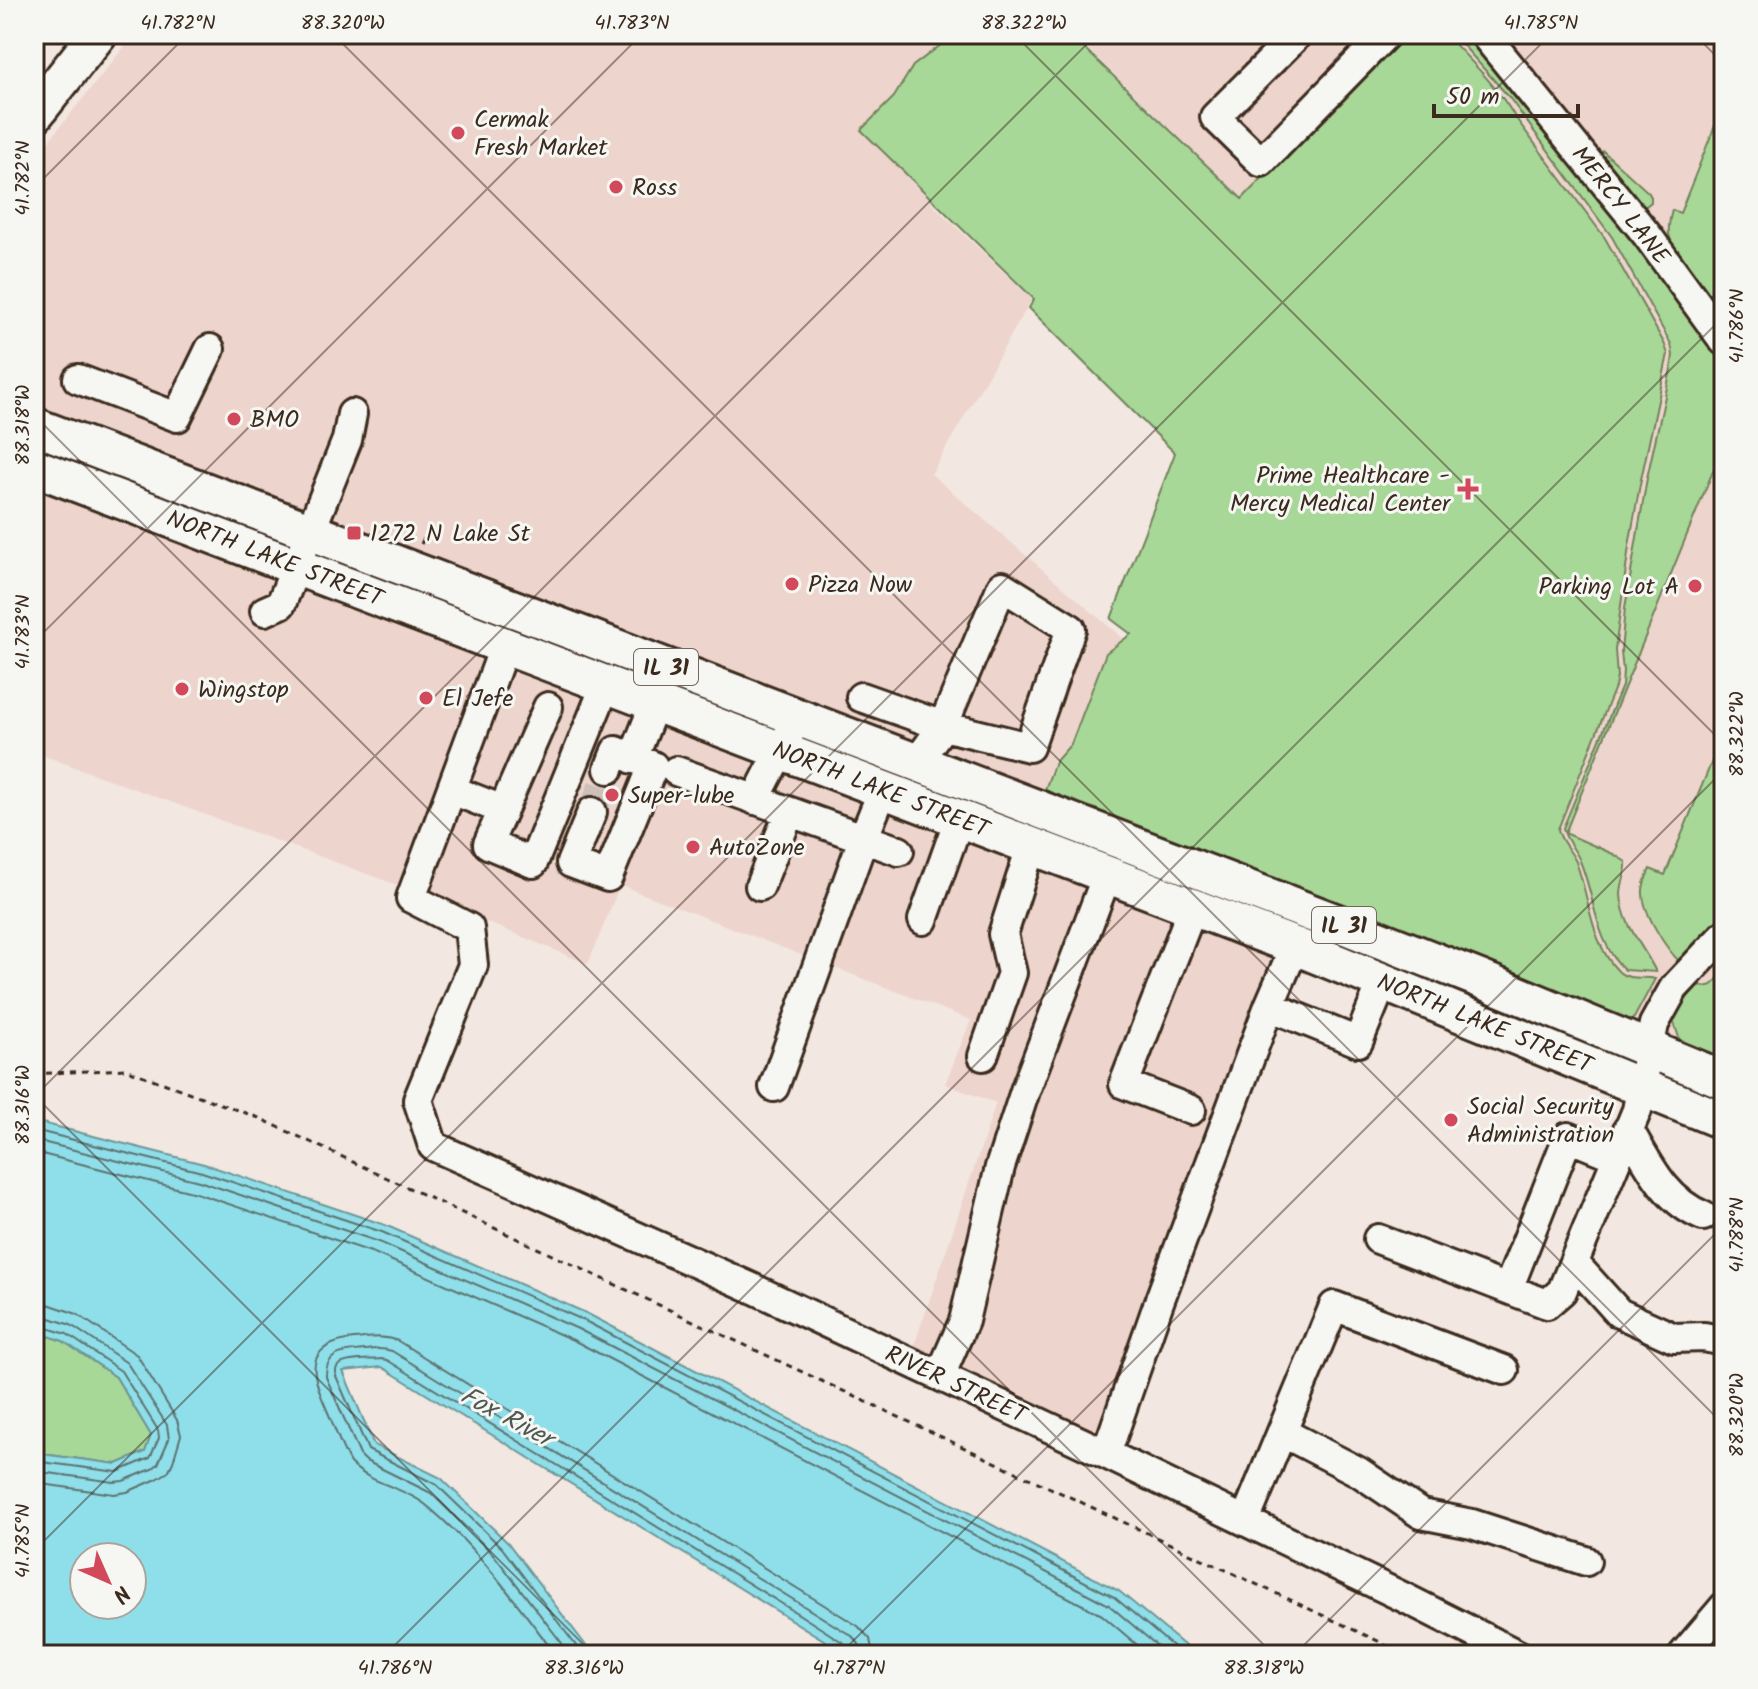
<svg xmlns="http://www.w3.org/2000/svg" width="1758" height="1689" font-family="Kalam,sans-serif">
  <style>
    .built { fill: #edd4cc; fill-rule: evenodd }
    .green { fill: #a8d898; stroke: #72815b; stroke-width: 2 }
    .water { fill: #8fdfea; stroke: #6d9798; stroke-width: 2; fill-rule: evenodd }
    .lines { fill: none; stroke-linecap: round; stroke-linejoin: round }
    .shore { stroke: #5d7270; stroke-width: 2 }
    .minor-tunnel { stroke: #cdc1ba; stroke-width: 28; stroke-dasharray: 28 14; stroke-linecap: butt }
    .minor-casing { stroke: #3b2a1e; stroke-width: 34 }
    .major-casing { stroke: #3b2a1e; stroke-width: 42 }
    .path { stroke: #3b2a1e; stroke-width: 3; stroke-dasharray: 6 6; stroke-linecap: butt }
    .minor { stroke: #f6f6f2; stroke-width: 28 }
    .major { stroke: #f6f6f2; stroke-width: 36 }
    .ticks { fill: none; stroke: #3b2a1e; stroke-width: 2; stroke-opacity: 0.45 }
    .poi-dot { fill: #d1495b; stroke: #f6f6f2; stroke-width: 3 }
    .labels { text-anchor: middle; stroke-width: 6; stroke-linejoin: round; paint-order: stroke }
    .shield { fill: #f6f6f2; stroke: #73675e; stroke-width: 2 }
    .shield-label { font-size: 22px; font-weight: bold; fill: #3b2a1e }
    .poi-label { font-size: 24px; fill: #3b2a1e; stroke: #f6f6f2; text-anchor: start }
    .street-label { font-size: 24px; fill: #3b2a1e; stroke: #f6f6f2 }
    .water-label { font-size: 26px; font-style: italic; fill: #505751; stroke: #f6f6f2 }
    .neatline { fill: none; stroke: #3b2a1e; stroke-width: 3 }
    .ticks-label { font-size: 20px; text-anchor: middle; fill: #3b2a1e }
  </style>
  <rect width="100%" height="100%" fill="#f2e7e1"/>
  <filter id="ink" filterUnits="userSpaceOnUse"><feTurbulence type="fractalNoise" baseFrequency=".0125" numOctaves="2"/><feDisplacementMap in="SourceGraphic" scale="16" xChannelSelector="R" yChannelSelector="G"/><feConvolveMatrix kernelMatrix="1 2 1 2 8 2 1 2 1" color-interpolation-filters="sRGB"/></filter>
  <g filter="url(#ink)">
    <path class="built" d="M135 34H1724V1066L34 413V159ZM1083 44 1242 198 1281 323 1142 655 931 474 1032 299 931 203Z
      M34 478 1278 952 1098 1437 913 1349 996 1103 945 1084 971 1020 620 885 588 964 395 884 34 752Z"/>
    <path class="green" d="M950 34H1095L1083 47 1242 199 1401 34H1445C1470 60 1497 86 1515 117L1605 238 1664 343 1668 354 1640 484 1629 546 1615 650 1617 677 1615 687 1558 829C1560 842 1571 850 1576 862 1590 898 1590 943 1619 972 1629 981 1644 976 1655 979L1634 1018 1620 1024 1042 798 1055 762 1071 744 1106 653 1131 634 1111 619 1175 453 1029 308 1034 299 861 130 894 97 913 66 942 44Z
      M1453 34H1469L1637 244 1724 360V444L1565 833 1613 854 1626 862C1627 873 1621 883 1621 895 1623 926 1643 945 1656 972L1625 970C1595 943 1595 896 1580 861 1576 850 1565 840 1563 828L1622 686 1623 671 1621 652 1625 608 1647 478 1671 369 1673 355 1671 344 1612 237 1508 96Z
      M1724 103V319C1708 298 1674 259 1669 234 1668 225 1670 218 1672 210L1680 213Z
      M1603 151 1649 193 1651 197V202L1646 206H1639L1598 155Z
      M1724 732V916L1703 942 1680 962C1666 949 1644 914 1643 894 1642 886 1646 877 1650 869L1665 875Z
      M1724 970V1066L1683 1049 1673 1020 1696 984C1712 991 1715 982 1724 970Z
      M34 1331 63 1341 116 1377 151 1435 145 1452 117 1464 34 1453Z"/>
    <path class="water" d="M34 1121 204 1164 385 1225 586 1313 1119 1591 1196 1655H848L382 1367 343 1371 374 1445 441 1478 508 1543 593 1655H34V1453L117 1464 145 1452 151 1435 116 1377 63 1341 34 1331ZM84 1557H132V1605H84Z"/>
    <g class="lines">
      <path class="shore" d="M34 1130 202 1172 382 1232 583 1320 1114 1597 1183 1655
        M34 1140 199 1181 379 1242 578 1329 1109 1605 1168 1655
        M34 1152 196 1193 374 1253 573 1340 1102 1615 1149 1655
        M34 1302 45 1303 77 1314 137 1355 177 1420 181 1435 173 1462 168 1472 157 1479 127 1492 114 1494 34 1483
        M34 1314 41 1315 71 1325 127 1363 167 1425 169 1439 158 1464 152 1469 123 1481 114 1482 34 1471
        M34 1324 67 1334 121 1371 158 1430 159 1438 150 1458 117 1472 34 1461
        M556 1655C516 1602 477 1547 426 1505 404 1487 370 1484 350 1463 342 1449 336 1432 330 1417 314 1380 297 1345 354 1339 369 1338 383 1335 398 1341L858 1626 870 1639 873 1655
        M571 1655 494 1555 431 1493 366 1461 360 1455 326 1377C325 1351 345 1352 365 1350 374 1349 382 1348 392 1351L852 1636 859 1644 861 1655
        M583 1655 502 1548 437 1485 368 1450 336 1376C336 1370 335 1367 341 1364 348 1359 372 1360 381 1359L387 1360 800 1615 847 1645 850 1650 851 1655"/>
      <path class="minor-tunnel" d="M592 812 609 769"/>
      <defs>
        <path id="minor" d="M1298 34 1215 117 1261 162 1386 34
          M1484 34 1647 235 1724 341
          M78 379 177 417 210 349
          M265 611 281 604 347 440 352 414
          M505 645 411 898 469 928 473 965 418 1100 433 1146 750 1287 1106 1454 1405 1598 1518 1655
          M861 697 943 726 1002 586 1071 629 1029 747 943 726 917 762
          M548 707 488 844 533 863 606 684
          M633 759 655 703
          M676 771 899 851
          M452 790 503 810
          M755 800 790 732
          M592 812 571 863 608 877 653 766 616 751 609 769
          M760 886 789 813
          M923 920 959 819
          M1269 1006 1358 1042 1383 981
          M983 1056 1012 973 1003 934 1031 847
          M774 1087 863 839 883 790
          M1191 1110 1124 1084 1193 907
          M1628 1129C1649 1164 1664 1200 1703 1216
          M1378 1239 1547 1304 1562 1291 1637 1110 1654 1024 1674 988 1724 935
          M1574 1263 1619 1313 1674 1338 1704 1337 1724 1341
          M1508 1289 1568 1137 1617 1157
          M940 1376 964 1321 1000 1167 1025 1091 1107 875
          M1282 1432 1359 1472 1421 1514 1472 1524 1586 1561
          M1106 1454 1159 1302 1269 1006 1295 946
          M1245 1521 1334 1306 1504 1370
          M1683 1655 1724 1607"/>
        <path id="major" d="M34 115 98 34
          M34 426 1348 927 1480 979 1724 1080
          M34 467 1295 946 1724 1121"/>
      </defs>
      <use href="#minor" class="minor-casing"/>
      <use href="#major" class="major-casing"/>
      <path class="path" d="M421 544 430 526
        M34 1074 125 1069 259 1118 1380 1642 1402 1655"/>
      <use href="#minor" class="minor"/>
      <use href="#major" class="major"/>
    </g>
  </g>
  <path class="ticks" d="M333 34 1724 1425M1014 34 1724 744M1694 34 1724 64M34 188 188 34M34 415 1274 1655M34 642 642 34M34 1095 594 1655M34 1097 1097 34M34 1551 1551 34M385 1655 1724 316M839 1655 1724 770M1294 1655 1724 1225"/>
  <g class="poi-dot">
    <circle cx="458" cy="133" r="8"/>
    <circle cx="616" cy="187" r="8"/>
    <circle cx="234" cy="419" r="8"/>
    <path d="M1464 477h8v8h8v8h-8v8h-8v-8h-8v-8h8z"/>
    <rect x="346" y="525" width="16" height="16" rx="4"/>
    <circle cx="792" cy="584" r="8"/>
    <circle cx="1695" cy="586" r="8"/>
    <circle cx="182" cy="689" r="8"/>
    <circle cx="426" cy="698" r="8"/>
    <circle cx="612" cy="795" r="8"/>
    <circle cx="693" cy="847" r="8"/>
    <circle cx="1451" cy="1120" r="8"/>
  </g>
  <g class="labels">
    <g class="shield">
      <rect x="634" y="649" width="64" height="36" rx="6"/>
      <rect x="1312" y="907" width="64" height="36" rx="6"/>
    </g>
    <g class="shield-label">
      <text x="666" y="675">IL 31</text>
      <text x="1344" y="933">IL 31</text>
    </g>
    <g class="poi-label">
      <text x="474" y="127">Cermak<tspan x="474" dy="28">Fresh Market</tspan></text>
      <text x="632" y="195">Ross</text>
      <text x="250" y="427">BMO</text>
      <text x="1450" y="483" text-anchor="end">Prime Healthcare -<tspan x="1450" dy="28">Mercy Medical Center</tspan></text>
      <text x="370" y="541">1272 N Lake St</text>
      <text x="808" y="592">Pizza Now</text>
      <text x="1679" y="594" text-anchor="end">Parking Lot A</text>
      <text x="198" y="697">Wingstop</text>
      <text x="442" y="706">El Jefe</text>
      <text x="628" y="803">Super-lube</text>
      <text x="709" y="855">AutoZone</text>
      <text x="1467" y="1114">Social Security<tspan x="1467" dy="28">Administration</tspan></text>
    </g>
    <g class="street-label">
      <text transform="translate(1621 205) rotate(52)" y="8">MERCY LANE</text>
      <text transform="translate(275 558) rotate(21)" y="8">NORTH LAKE STREET</text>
      <text transform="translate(881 789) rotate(21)" y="8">NORTH LAKE STREET</text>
      <text transform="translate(1485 1023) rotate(22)" y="8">NORTH LAKE STREET</text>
      <text transform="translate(956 1384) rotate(25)" y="8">RIVER STREET</text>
    </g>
    <g class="water-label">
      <text transform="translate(507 1416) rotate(28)" y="9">Fox River</text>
    </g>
  </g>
  <rect width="1758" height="1689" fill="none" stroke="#f6f6f2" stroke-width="88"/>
  <g transform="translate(108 1581) rotate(135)"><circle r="38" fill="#f6f6f2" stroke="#aba49d" stroke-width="2"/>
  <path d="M0-6L14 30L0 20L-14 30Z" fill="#d1495b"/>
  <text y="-12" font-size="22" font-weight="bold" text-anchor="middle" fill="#3b2a1e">N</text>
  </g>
  <path d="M1434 104v12h144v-12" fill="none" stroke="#3b2a1e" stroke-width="4"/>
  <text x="1446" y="104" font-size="24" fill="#3b2a1e" stroke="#f6f6f2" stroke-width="6" paint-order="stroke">50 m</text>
  <rect x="44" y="44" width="1670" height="1601" class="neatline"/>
  <g class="ticks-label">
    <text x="178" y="29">41.782°N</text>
    <text x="343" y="29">88.320°W</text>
    <text x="632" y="29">41.783°N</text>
    <text x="1024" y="29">88.322°W</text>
    <text x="1541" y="29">41.785°N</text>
    <text transform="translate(22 178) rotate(-90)" y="7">41.782°N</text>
    <text transform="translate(1736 326) rotate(-90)" y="7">41.786°N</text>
    <text transform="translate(22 425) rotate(-90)" y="7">88.318°W</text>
    <text transform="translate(22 632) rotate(-90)" y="7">41.783°N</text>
    <text transform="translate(1736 734) rotate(-90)" y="7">88.322°W</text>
    <text transform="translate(22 1105) rotate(-90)" y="7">88.316°W</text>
    <text transform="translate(1736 1235) rotate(-90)" y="7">41.788°N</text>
    <text transform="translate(1736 1415) rotate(-90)" y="7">88.320°W</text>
    <text transform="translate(22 1541) rotate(-90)" y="7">41.785°N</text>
    <text x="395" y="1674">41.786°N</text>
    <text x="584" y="1674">88.316°W</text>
    <text x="849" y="1674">41.787°N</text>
    <text x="1264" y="1674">88.318°W</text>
  </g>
</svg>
